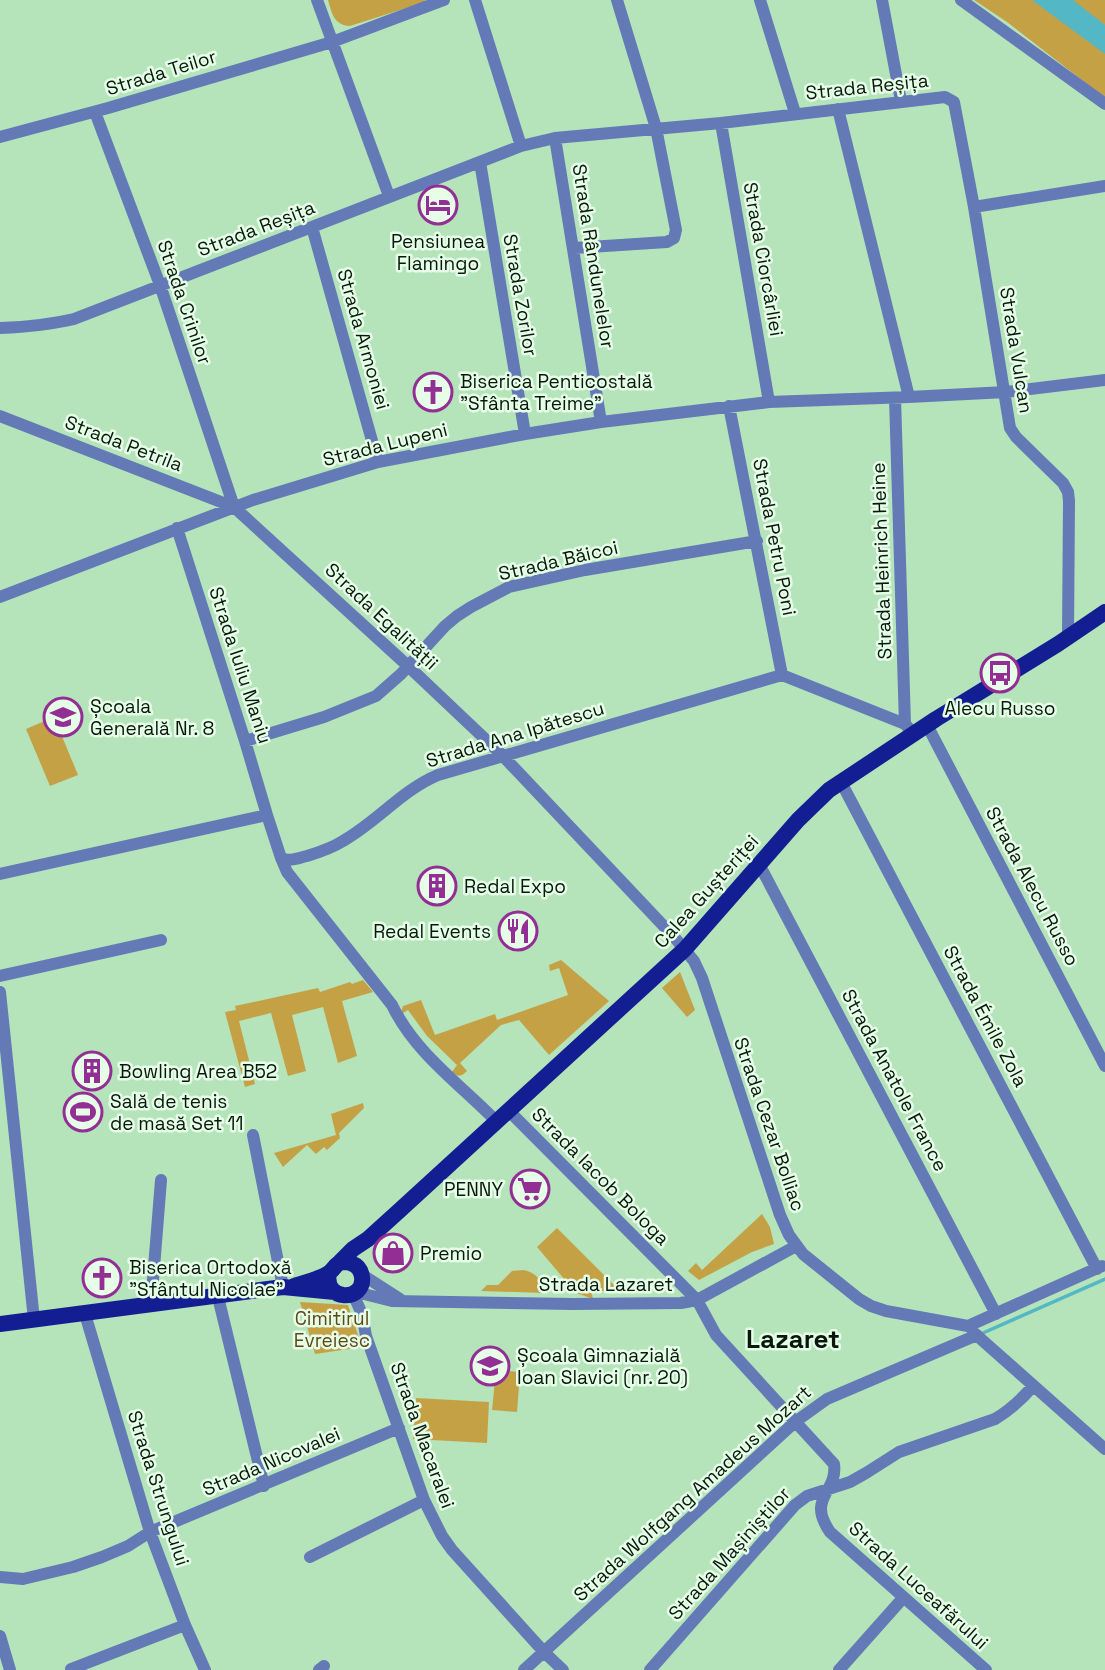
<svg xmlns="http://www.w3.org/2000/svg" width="1105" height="1670" font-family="'Space Grotesk',sans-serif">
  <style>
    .green { fill: #c5a146 }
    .water { fill: #53b7c5 }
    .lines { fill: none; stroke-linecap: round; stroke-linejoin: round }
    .stream { stroke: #53b7c5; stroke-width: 3.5 }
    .minor { stroke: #637ab7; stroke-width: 12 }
    .major { stroke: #131e93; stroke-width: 16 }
    .labels { text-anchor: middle; stroke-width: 5; stroke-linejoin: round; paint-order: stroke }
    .street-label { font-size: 19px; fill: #08190b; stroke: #e6fde8 }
    .poi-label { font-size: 19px; fill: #08190b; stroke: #e6fde8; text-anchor: start }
    .park-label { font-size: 19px; fill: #5e4913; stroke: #e6fde8 }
    .district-label { font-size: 26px; font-weight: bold; fill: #08190b; stroke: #e6fde8 }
  </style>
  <rect width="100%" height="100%" fill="#b5e3ba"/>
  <path class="green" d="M328 0H425V2L350 26C334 25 332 14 328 0Z
    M974 0H1105V98L1007 22Z
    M54 717 78 775 50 786 26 729Z
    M561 960 609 1001 549 1055 519 1020 501 1025 460 1063 467 1071C461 1077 458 1077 452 1072L457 1065 427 1036 408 1010 400 1015 403 1006 421 1000 435 1035 495 1014 497 1020 568 995 559 968 550 971 549 965Z
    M680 972 695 1010 687 1017 662 988Z
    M363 980 373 992 342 1001 357 1056 338 1063 323 1007 292 1015 306 1071 288 1076 271 1013 239 1021 255 1084 245 1087 225 1012 236 1010 235 1006 318 988 320 992 350 982 352 984Z
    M363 1103 364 1108 339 1133 340 1138 327 1150 324 1147 316 1154 307 1145 283 1167 274 1153 336 1135 331 1114Z
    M762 1214 770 1227 774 1244 752 1252 699 1280 688 1271 696 1263 702 1270Z
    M557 1228 618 1289 619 1291H591L593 1299 576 1293 537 1247Z
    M523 1270C535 1272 543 1280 545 1293L481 1291 487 1285H498L512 1271Z
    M300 1302 348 1305 362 1347 315 1354Z
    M496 1370 520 1372 517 1412 492 1410Z
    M416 1398 489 1402 487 1443 413 1439Z"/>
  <path class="water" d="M1032 0H1073L1105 25V54Z"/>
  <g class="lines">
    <path class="stream" d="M983 1333 1105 1279"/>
    <path class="minor" d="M317 0 389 196
      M475 0 521 146
      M760 0 795 113
      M882 0 901 101
      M961 0 1105 104
      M838 109 909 397
      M95 112 160 285 234 507
      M721 123 769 402
      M0 137 108 108 332 42 444 0
      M555 138 601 422
      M480 162 525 434
      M974 207 1105 186
      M312 227 378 462
      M574 248 667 242 674 238 676 230 656 128 617 0
      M0 328C26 327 49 325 74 319L521 146 555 138 721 123 945 97 954 102 974 207 1010 428 1016 437 1063 483 1068 492 1069 501 1068 637
      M895 398 905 724
      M729 406 782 675
      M0 416 234 507 408 666 502 755 675 938 694 961 702 978 780 1215 789 1235 803 1254 859 1299 871 1306 886 1311 968 1326
      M177 528 245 741 267 815
      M0 597 253 500 378 462 525 434 601 422 769 402 909 397 1006 392 1105 380
      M927 725 1105 1066
      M245 741 324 717 376 696 401 674 445 626 457 616 471 607 509 587 585 570 757 541
      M841 782 1097 1269
      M281 858 287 872 392 1005C415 1053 460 1084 496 1121
      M759 864 996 1314
      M0 874 267 815 281 858C290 862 298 858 307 856 320 852 332 848 343 841 377 822 402 790 438 775L782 675 905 724 913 733
      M0 976 161 940
      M0 992 34 1320
      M508 1110 697 1300 716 1335 834 1464C838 1493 806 1497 830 1532L986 1670
      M253 1135 283 1287
      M361 1274 400 1299
      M356 1292 392 1301 573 1304 681 1303 697 1300 796 1246
      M353 1294 362 1314 366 1336 424 1500 442 1536 452 1550 544 1652 563 1670
      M218 1297 264 1486
      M151 1305 161 1180
      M85 1314 150 1532 185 1625 205 1670
      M968 1326 1102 1266
      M973 1332 1105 1449
      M310 1557 424 1500
      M0 1577 23 1579 73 1567 102 1557 128 1546 150 1532 399 1428
      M0 1636 10 1670
      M71 1669 185 1625
      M319 1670 324 1666
      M524 1670 795 1422 827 1399 977 1335
      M650 1670 795 1505 807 1496 850 1482 866 1473 899 1452 995 1419C1010 1410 1022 1399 1033 1386
      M839 1670 903 1598"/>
    <path class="major" d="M340 1262 353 1249 368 1239 400 1210 685 949 798 820 829 790 936 719 1058 644 1105 612
      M294 1286C303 1283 323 1278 330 1272 335 1268 335 1264 342 1262 346 1262 350 1262 353 1264 358 1266 361 1271 362 1277 365 1302 323 1302 329 1273
      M0 1324 283 1287 335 1292"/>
  </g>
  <defs>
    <symbol id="hotel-ring" viewBox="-11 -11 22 22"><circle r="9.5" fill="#e6fde8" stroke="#932e94" stroke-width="1.5"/><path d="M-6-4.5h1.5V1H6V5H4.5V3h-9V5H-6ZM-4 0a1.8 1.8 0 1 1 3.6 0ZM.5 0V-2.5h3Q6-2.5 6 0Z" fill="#932e94"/></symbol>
    <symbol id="church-ring" viewBox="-11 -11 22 22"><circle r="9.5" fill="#e6fde8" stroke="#932e94" stroke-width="1.5"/><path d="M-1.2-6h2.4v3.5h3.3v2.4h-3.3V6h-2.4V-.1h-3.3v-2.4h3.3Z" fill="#932e94"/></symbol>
    <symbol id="bus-ring" viewBox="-11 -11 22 22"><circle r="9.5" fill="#e6fde8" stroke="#932e94" stroke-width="1.5"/><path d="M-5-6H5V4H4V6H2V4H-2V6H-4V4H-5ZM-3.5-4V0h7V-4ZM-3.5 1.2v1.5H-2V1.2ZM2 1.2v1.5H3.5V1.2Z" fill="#932e94"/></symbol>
    <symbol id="school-ring" viewBox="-11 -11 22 22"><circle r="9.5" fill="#e6fde8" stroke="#932e94" stroke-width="1.5"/><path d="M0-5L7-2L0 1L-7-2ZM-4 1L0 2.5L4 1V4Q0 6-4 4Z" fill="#932e94"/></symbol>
    <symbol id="building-ring" viewBox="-11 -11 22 22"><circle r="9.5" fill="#e6fde8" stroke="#932e94" stroke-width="1.5"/><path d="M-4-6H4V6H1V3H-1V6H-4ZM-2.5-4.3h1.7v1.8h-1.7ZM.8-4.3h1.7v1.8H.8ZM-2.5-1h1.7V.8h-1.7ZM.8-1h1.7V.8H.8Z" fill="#932e94"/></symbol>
    <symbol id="restaurant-ring" viewBox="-11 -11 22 22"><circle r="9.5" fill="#e6fde8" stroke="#932e94" stroke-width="1.5"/><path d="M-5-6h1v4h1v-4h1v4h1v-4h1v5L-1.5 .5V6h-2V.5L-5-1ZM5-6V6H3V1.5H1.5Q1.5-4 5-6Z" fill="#932e94"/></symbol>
    <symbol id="stadium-ring" viewBox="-11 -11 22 22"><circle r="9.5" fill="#e6fde8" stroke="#932e94" stroke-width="1.5"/><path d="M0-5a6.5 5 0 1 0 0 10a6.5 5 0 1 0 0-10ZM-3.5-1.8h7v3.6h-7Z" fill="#932e94"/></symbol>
    <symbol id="supermarket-ring" viewBox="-11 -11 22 22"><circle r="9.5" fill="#e6fde8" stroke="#932e94" stroke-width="1.5"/><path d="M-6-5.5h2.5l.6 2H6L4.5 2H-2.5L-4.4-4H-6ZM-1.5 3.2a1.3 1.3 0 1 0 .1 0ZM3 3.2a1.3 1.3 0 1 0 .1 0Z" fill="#932e94"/></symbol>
    <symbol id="shop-ring" viewBox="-11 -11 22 22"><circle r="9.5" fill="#e6fde8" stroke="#932e94" stroke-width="1.5"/><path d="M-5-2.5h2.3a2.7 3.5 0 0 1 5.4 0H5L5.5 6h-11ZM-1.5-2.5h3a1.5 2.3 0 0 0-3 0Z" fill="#932e94"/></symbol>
  </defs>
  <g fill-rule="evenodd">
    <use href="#hotel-ring" x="416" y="183" width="44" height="44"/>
    <use href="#church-ring" x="411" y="370" width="44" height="44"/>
    <use href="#bus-ring" x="978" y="651" width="44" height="44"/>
    <use href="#school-ring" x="41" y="695" width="44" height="44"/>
    <use href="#building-ring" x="415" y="864" width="44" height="44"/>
    <use href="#restaurant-ring" x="496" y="909" width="44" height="44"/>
    <use href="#building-ring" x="70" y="1049" width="44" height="44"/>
    <use href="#stadium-ring" x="61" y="1090" width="44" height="44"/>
    <use href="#supermarket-ring" x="508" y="1167" width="44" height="44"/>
    <use href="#shop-ring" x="371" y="1231" width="44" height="44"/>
    <use href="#church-ring" x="80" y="1256" width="44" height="44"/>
    <use href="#school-ring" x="468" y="1344" width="44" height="44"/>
  </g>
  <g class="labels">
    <g class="street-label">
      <text transform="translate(161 72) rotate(-17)" y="7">Strada Teilor</text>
      <text transform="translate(867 86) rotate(-6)" y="7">Strada Reșița</text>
      <text transform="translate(256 228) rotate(-21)" y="7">Strada Reșița</text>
      <text transform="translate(594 256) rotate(81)" y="7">Strada Rândunelelor</text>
      <text transform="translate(764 259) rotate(80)" y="7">Strada Ciorcârliei</text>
      <text transform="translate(521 295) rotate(80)" y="7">Strada Zorilor</text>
      <text transform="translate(185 302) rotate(71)" y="7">Strada Crinilor</text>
      <text transform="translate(364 339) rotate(74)" y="7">Strada Armoniei</text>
      <text transform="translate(1017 350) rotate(81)" y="7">Strada Vulcan</text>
      <text transform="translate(124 443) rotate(21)" y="7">Strada Petrila</text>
      <text transform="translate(385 444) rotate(-14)" y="7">Strada Lupeni</text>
      <text transform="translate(775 537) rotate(79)" y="7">Strada Petru Poni</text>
      <text transform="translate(558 560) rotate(-13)" y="7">Strada Băicoi</text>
      <text transform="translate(881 561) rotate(-92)" y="7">Strada Heinrich Heine</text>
      <text transform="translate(382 616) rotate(43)" y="7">Strada Egalității</text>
      <text transform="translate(241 665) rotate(72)" y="7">Strada Iuliu Maniu</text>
      <text transform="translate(515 734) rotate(-17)" y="7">Strada Ana Ipătescu</text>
      <text transform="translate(1033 886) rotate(62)" y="7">Strada Alecu Russo</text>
      <text transform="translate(706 891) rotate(-48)" y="7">Calea Gușteriței</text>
      <text transform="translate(986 1016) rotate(62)" y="7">Strada Émile Zola</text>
      <text transform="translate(895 1080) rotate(62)" y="7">Strada Anatole France</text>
      <text transform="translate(770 1124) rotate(71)" y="7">Strada Cezar Bolliac</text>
      <text transform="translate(601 1176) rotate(45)" y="7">Strada Iacob Bologa</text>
      <text x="606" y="1291">Strada Lazaret</text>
      <text transform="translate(423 1435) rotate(70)" y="7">Strada Macaralei</text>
      <text transform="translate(271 1461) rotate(-23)" y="7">Strada Nicovalei</text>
      <text transform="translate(159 1488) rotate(72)" y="7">Strada Strungului</text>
      <text transform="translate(692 1493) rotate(-42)" y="7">Strada Wolfgang Amadeus Mozart</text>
      <text transform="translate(729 1553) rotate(-48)" y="7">Strada Mașiniștilor</text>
      <text transform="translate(919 1585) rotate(42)" y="7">Strada Luceafărului</text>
    </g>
    <g class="poi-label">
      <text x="438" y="248" text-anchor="middle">Pensiunea<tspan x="438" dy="22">Flamingo</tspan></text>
      <text x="460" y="388">Biserica Penticostală<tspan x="460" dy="22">"Sfânta Treime"</tspan></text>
      <text x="90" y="713">Școala<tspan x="90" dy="22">Generală Nr. 8</tspan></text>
      <text x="1000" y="715" text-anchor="middle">Alecu Russo</text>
      <text x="464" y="893">Redal Expo</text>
      <text x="491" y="938" text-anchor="end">Redal Events</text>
      <text x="119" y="1078">Bowling Area B52</text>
      <text x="110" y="1108">Sală de tenis<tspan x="110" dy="22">de masă Set 11</tspan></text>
      <text x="503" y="1196" text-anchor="end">PENNY</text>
      <text x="420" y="1260">Premio</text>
      <text x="129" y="1274">Biserica Ortodoxă<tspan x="129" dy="22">"Sfântul Nicolae"</tspan></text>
      <text x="517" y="1362">Școala Gimnazială<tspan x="517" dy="22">Ioan Slavici (nr. 20)</tspan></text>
    </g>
    <g class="park-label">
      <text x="332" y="1325">Cimitirul<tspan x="332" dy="22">Evreiesc</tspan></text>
    </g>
    <g class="district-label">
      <text x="793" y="1348">Lazaret</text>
    </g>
  </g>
</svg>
